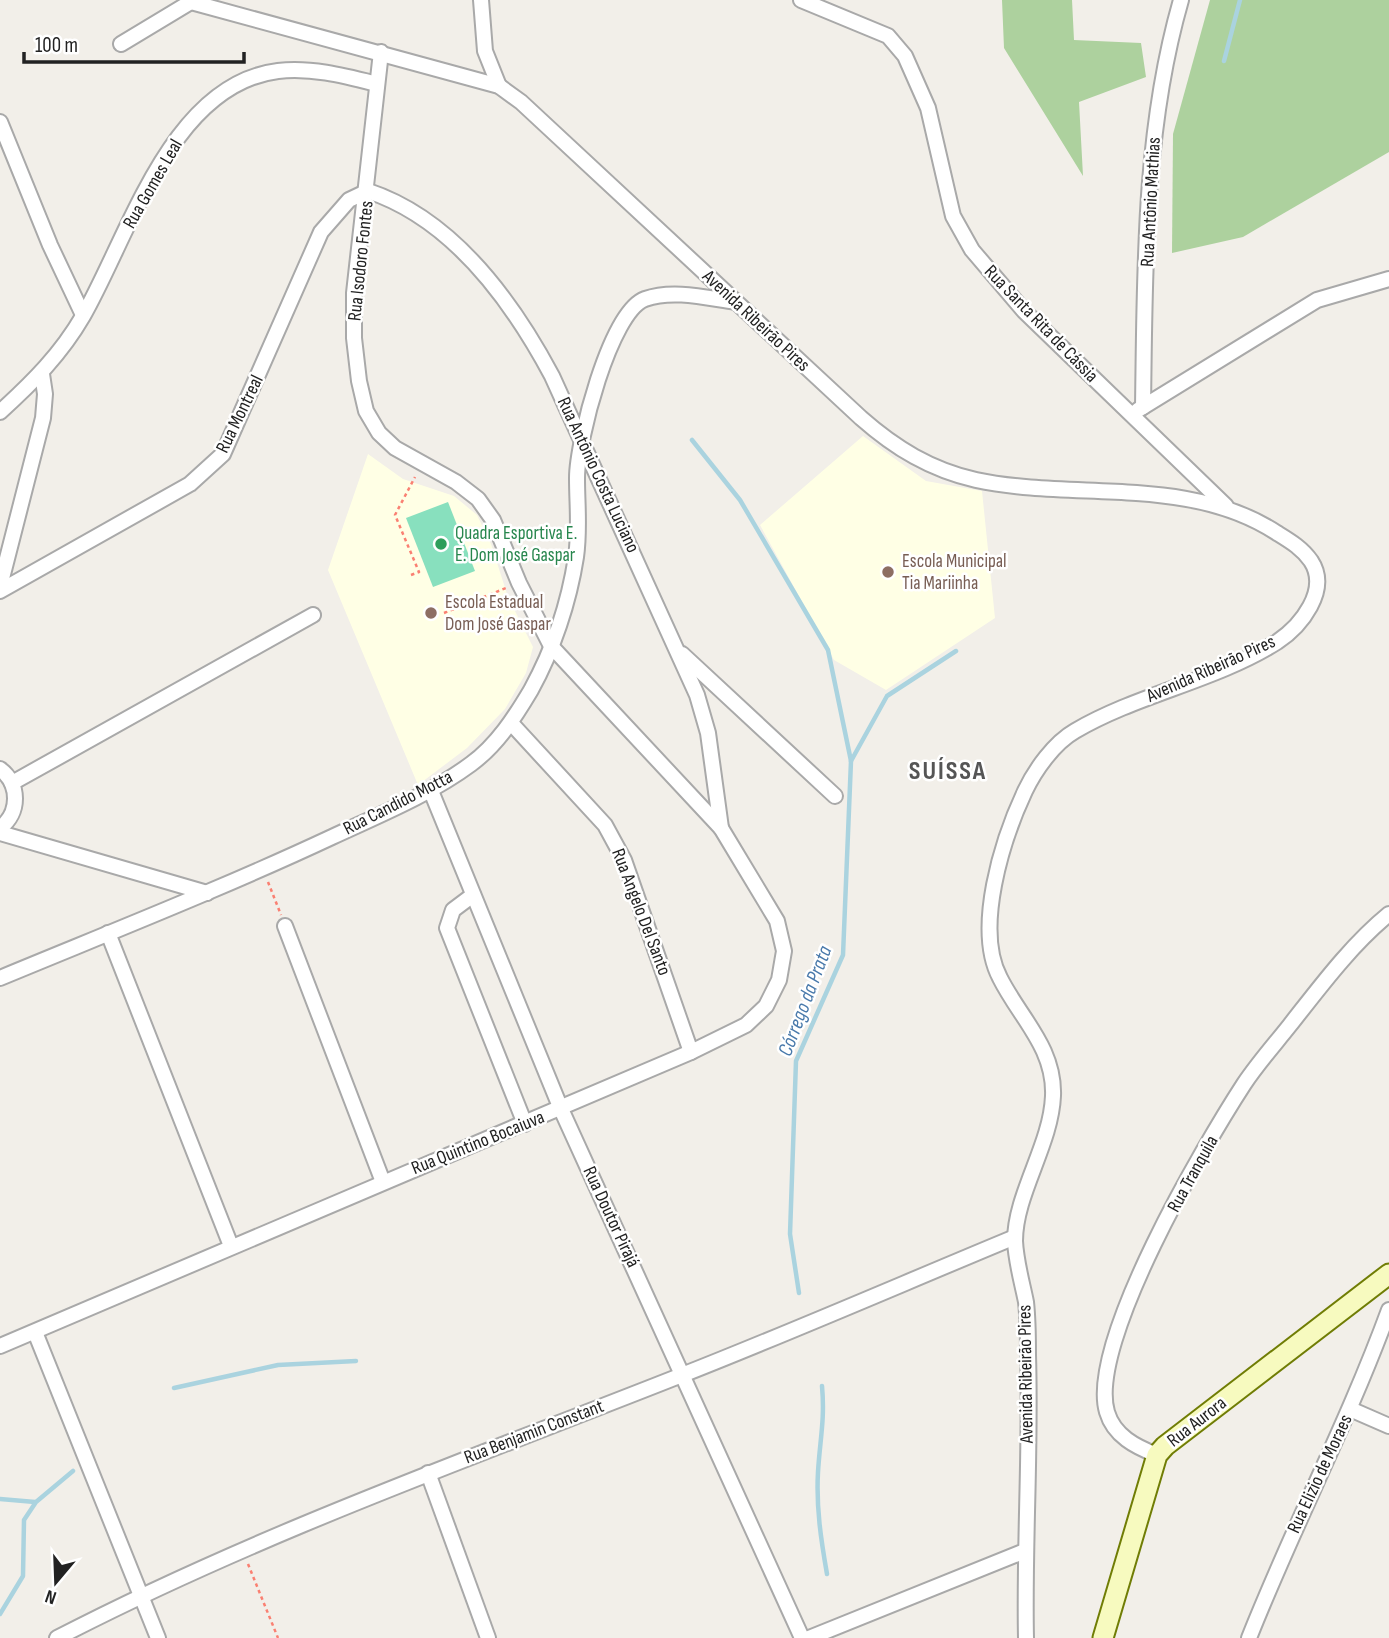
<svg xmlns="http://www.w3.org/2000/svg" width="1389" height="1638" viewBox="0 0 1389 1638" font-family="'Sofia Sans Condensed',sans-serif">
  <rect width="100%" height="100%" fill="#f2efe9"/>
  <g fill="#ffffe5">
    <path d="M863,436L926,481L982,491L995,618L886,690L834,660L760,525Z"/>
    <path d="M368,454L403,479L454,496L477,515L491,544L508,597L533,647L526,673L505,709L467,748L418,785L328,570Z"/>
  </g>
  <g fill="#add19e">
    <path d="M1002,0H1072L1074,40L1141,43L1146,77L1079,102L1083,176L1004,48Z"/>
    <path d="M1210,0H1389V152L1243,237L1172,253L1173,134Z"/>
  </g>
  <path fill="#88e0be" d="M448,502L475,571L433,587L406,518Z"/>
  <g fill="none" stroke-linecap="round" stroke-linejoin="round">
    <g stroke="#aad3df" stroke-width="4.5">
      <path d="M1224,61L1240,0"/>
      <path d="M692,440L740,500L828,650L851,761L843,955L796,1061L790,1234L799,1293"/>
      <path d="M851,761L887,696L956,651"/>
      <path d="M822,1386C825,1420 820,1439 818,1472C816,1507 821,1540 827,1574"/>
      <path d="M174,1388L278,1365L356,1361"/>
      <path d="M0,1499L35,1502"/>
      <path d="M0,1614L23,1576L24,1520L36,1502L73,1471"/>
    </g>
    <g stroke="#a9a9a9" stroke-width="18">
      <g id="street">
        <path d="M481,0L485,51L499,86"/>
        <path d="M801,0L888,36L905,56L928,108L953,216L972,250L1024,311L1226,506"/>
        <path d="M191,2L499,86L521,102L861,418C895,448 931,470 976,480C1075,501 1189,475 1277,533C1290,541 1302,548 1311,561C1330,590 1301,626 1277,642C1215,681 1138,694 1075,731C1054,743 1035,770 1025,791C1002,840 974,929 1000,978C1020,1018 1055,1048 1053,1096C1051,1145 1015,1194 1015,1241C1016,1262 1022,1282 1026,1302C1028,1320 1028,1338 1028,1355C1031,1449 1024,1544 1026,1638"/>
        <path d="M121,44L194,0"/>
        <path d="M0,122L50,245L83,315"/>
        <path d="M1143,407C1145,271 1143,132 1181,0"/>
        <path d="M1138,410L1317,300L1389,279"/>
        <path d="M0,412C33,382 61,354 83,316C129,236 171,84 278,71C311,67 345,76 377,84"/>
        <path d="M0,586L43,418L45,394L42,374"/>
        <path d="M0,591L190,484L223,454L321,232L349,200L368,191C453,219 512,301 552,376L697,695L708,733L721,828"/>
        <path d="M682,654L835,796"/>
        <path d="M511,723L605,825L624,860L691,1052"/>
        <path d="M0,769C20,784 20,813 0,828"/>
        <path d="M12,783L313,615"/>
        <path d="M431,791L561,1109L802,1638"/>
        <path d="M0,833L207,893"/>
        <path d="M473,895L453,910L447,928L525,1124"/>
        <path d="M285,926L383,1182"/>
        <path d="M108,933L231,1246"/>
        <path d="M0,978C111,932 223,888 332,837C379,815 429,795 471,764C497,745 515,717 531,690C553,650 569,602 576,557C580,530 577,505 577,478C577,442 610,312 645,299C673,289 707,298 735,302"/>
        <path d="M35,1332L158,1638"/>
        <path d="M0,1346L691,1052L746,1025L766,1006L779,980L784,951L777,921L721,828L551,646L519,583L493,520L478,499L456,482L395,448L379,433L366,411L359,381L354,338V293L381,52"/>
        <path d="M1350,1409L1389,1426"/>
        <path d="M1157,1455C1136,1447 1114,1436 1107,1412C1087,1344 1205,1144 1244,1084C1258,1063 1275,1044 1290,1025C1320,987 1351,945 1389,914"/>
        <path d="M428,1473L488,1638"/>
        <path d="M57,1638C258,1534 472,1458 682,1375C794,1331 904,1283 1015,1237"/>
        <path d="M809,1638L1025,1551"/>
        <path d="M1249,1638C1293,1527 1348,1422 1389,1310"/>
      </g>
    </g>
    <g stroke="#707d05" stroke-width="23">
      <path id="secondary" d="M1103,1638L1157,1455L1165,1446L1389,1274"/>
    </g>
    <g stroke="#fa8072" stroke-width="2.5" stroke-dasharray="3.5 3.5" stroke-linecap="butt">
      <path d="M411,575L419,572L395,515L415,477"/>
      <path d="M444,613L506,588"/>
      <path d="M268,882L281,915"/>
      <path d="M248,1564L278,1638"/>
    </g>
    <use href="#street" stroke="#fff" stroke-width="14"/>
    <use href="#secondary" stroke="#f7fabf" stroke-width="19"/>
  </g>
  <circle fill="#2e9e5b" stroke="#fff" stroke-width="2.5" cx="441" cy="544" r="7"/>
  <g fill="#8d6e63" stroke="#fff" stroke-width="2.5">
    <circle cx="888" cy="572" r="7"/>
    <circle cx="431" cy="613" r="7"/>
  </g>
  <g text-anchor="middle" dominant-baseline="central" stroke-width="5" stroke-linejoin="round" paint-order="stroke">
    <g font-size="19" fill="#222" stroke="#fff">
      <text transform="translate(153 184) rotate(-60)">Rua Gomes Leal</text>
      <text transform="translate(1151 202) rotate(-87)">Rua Antônio Mathias</text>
      <text transform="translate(361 261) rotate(-84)">Rua Isodoro Fontes</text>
      <text transform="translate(756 321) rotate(43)">Avenida Ribeirão Pires</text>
      <text transform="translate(1041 324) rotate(46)">Rua Santa Rita de Cássia</text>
      <text transform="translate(240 414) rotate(-64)">Rua Montreal</text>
      <text transform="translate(598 475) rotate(65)">Rua Antônio Costa Luciano</text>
      <text transform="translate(1211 669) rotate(-24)">Avenida Ribeirão Pires</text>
      <text transform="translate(398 803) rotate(-27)">Rua Candido Motta</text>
      <text transform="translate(641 912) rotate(69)">Rua Angelo Del Santo</text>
      <text transform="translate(478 1143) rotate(-22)">Rua Quintino Bocaiuva</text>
      <text transform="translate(1193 1174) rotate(-61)">Rua Tranquila</text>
      <text transform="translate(611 1217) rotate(65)">Rua Doutor Pirajá</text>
      <text transform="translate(1026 1374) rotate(-91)">Avenida Ribeirão Pires</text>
      <text transform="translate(1197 1422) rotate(-38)">Rua Aurora</text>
      <text transform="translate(534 1432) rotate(-21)">Rua Benjamin Constant</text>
      <text transform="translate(1320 1474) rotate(-65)">Rua Elizio de Moraes</text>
    </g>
    <g font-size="19" fill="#27864d" stroke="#fff" text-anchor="start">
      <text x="455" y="533">Quadra Esportiva E.<tspan x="455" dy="22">E. Dom José Gaspar</tspan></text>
    </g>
    <g font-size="19" fill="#785e54" stroke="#fff" text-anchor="start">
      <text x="902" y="561">Escola Municipal<tspan x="902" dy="22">Tia Mariinha</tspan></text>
      <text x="445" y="602">Escola Estadual<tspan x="445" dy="22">Dom José Gaspar</tspan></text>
    </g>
    <g font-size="21" font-style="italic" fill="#4a7aab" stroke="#fff">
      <text transform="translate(805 1001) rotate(-69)">Córrego da Prata</text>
    </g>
    <g font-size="26" font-weight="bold" letter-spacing="2" fill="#555" stroke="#fff">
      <text x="948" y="771">SUÍSSA</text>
    </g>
  </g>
  <g transform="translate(56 1582) rotate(199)" stroke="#ffffff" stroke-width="5" paint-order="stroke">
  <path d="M0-5L12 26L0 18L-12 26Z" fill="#222222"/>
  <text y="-10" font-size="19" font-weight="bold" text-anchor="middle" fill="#222222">N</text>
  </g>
  <path d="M24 52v10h220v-10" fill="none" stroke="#222222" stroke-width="3.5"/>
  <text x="35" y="52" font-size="21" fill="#222222" stroke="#ffffff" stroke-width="5" paint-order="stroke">100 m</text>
</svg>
